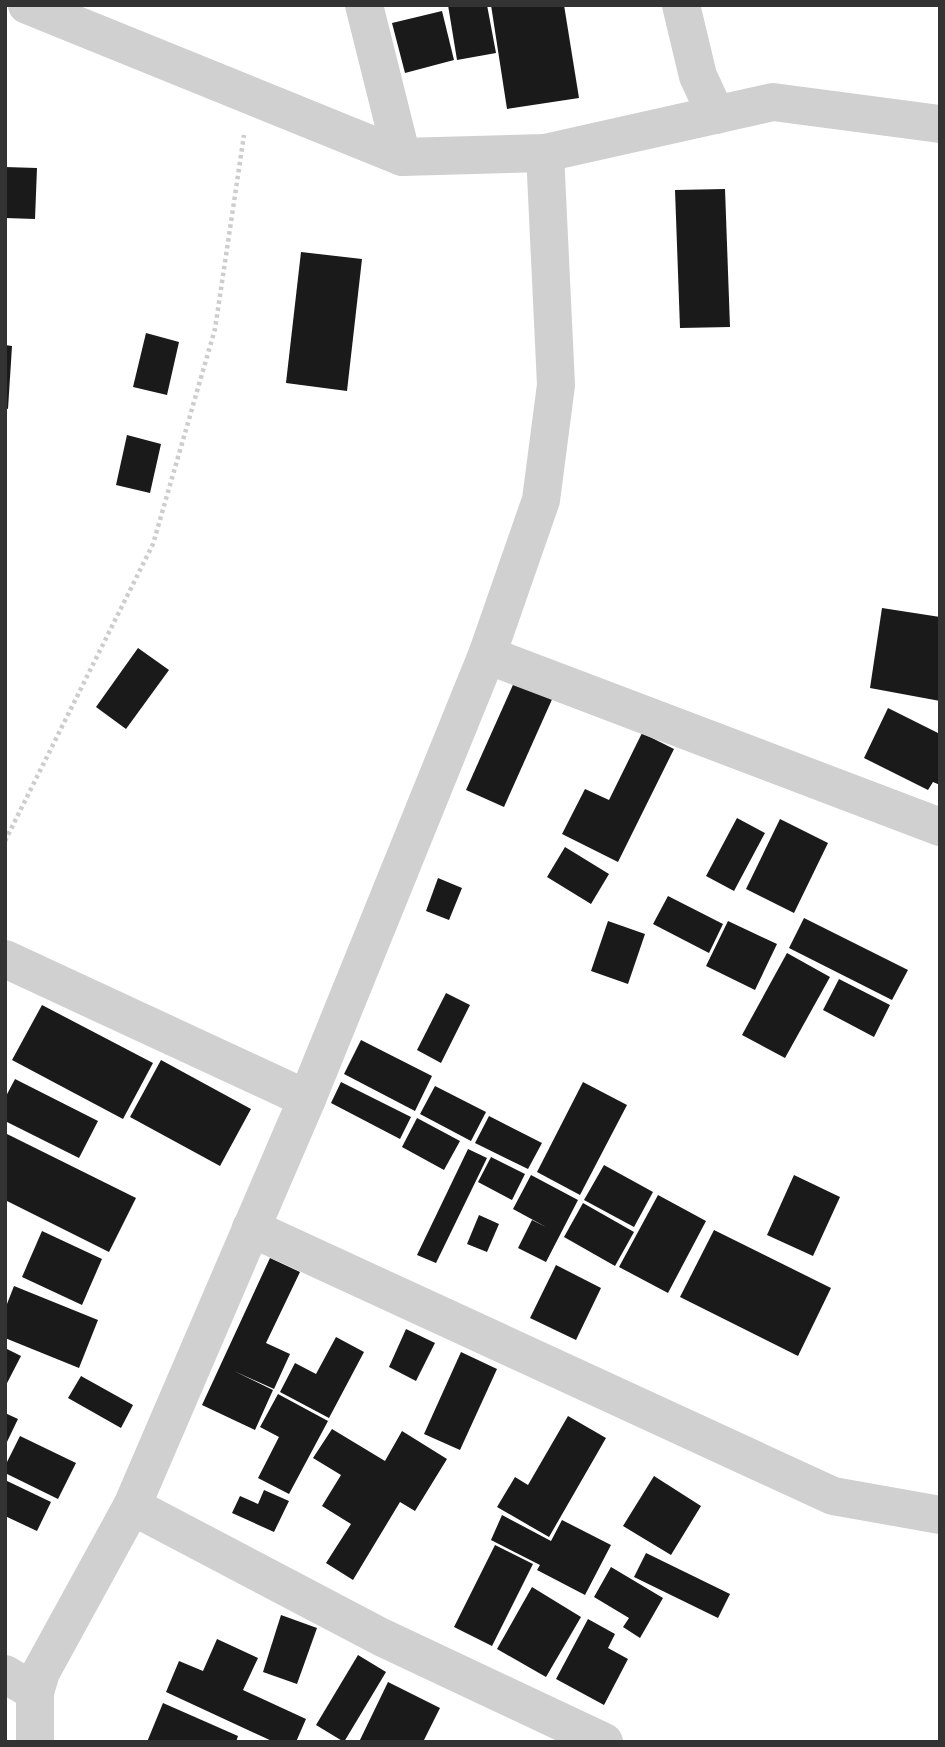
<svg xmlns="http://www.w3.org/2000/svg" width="945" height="1747" viewBox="0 0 945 1747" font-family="Lato,sans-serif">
  <rect width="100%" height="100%" fill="#fff"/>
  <g fill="#1a1a1a">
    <path d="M448,5H487L496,53L457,60Z"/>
    <path d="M491,5H564L579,98L507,109Z"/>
    <path d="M442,11L454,60L405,73L392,23Z"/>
    <path d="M5,167L37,168L35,219L5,218Z"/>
    <path d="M725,189L730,327L680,328L675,190Z"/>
    <path d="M301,252L362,259L347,391L286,383Z"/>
    <path d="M146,333L179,342L167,395L133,387Z"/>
    <path d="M5,345L12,346L8,409L5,408Z"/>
    <path d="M127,435L161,444L150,493L116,485Z"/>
    <path d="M882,608L940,617V701L870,688Z"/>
    <path d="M138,648L169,670L126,729L96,707Z"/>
    <path d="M516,678L554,695L504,807L466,790Z"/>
    <path d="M888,708L940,734V785L933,782L928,790L864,758Z"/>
    <path d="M642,733L674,749L618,862L562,834L585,789L609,800Z"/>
    <path d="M737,818L765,833L734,891L706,876Z"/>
    <path d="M780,819L828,843L794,913L746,889Z"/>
    <path d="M565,847L609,874L591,904L547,877Z"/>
    <path d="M438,878L462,888L449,920L426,911Z"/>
    <path d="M668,896L723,924L709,953L653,924Z"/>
    <path d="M804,918L908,970L892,1000L789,948Z"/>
    <path d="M608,921L645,934L628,984L591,971Z"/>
    <path d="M728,921L777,944L755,990L706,966Z"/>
    <path d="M787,953L830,977L785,1058L742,1035Z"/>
    <path d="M839,979L890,1005L874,1037L823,1010Z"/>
    <path d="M446,993L470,1005L441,1063L417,1050Z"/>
    <path d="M42,1005L153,1063L123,1119L12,1060Z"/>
    <path d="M361,1040L432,1076L415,1111L344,1074Z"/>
    <path d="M161,1060L251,1109L220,1166L130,1117Z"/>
    <path d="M15,1079L98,1121L79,1158L5,1121V1098Z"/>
    <path d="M341,1082L411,1117L400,1139L331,1103Z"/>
    <path d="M583,1082L627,1105L580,1195L537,1172Z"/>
    <path d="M435,1086L486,1112L471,1141L420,1114Z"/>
    <path d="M489,1116L542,1143L528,1169L475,1143Z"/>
    <path d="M417,1118L460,1141L444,1170L402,1147Z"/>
    <path d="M5,1133L136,1198L109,1252L5,1200Z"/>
    <path d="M468,1149L487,1158L436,1263L417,1255Z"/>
    <path d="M491,1157L525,1174L512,1200L478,1182Z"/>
    <path d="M604,1165L653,1192L634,1227L584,1200Z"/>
    <path d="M531,1175L578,1200L546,1262L518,1248L532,1220L546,1227L513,1209Z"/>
    <path d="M794,1175L840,1197L813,1256L767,1235Z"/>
    <path d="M658,1195L706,1221L668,1293L619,1267Z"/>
    <path d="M583,1203L634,1232L615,1266L564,1237Z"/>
    <path d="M479,1215L499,1224L487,1252L467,1244Z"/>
    <path d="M714,1230L831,1288L798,1356L680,1297Z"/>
    <path d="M42,1231L102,1259L82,1305L22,1277Z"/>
    <path d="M270,1258L300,1272L266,1343L290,1354L274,1389L234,1371L273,1390L255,1430L202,1405Z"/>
    <path d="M556,1265L601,1288L576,1340L530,1318Z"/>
    <path d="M14,1286L98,1320L79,1368L5,1338V1309Z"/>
    <path d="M406,1329L435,1343L416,1381L389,1367Z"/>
    <path d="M336,1337L364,1352L329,1418L280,1392L295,1363L316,1374Z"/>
    <path d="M5,1348L21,1356L5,1387Z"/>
    <path d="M461,1352L497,1369L460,1450L424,1434Z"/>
    <path d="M81,1376L133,1405L121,1428L68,1398Z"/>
    <path d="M278,1394L328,1421L289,1494L258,1478L279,1437L260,1427Z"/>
    <path d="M5,1413L18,1419L5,1446Z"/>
    <path d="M568,1416L606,1438L549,1537L497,1507L515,1477L528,1485Z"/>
    <path d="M332,1429L385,1461L402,1431L447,1459L415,1511L400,1502L353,1580L326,1563L351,1524L322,1506L341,1475L313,1458Z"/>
    <path d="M20,1436L76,1463L58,1499L5,1473V1466Z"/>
    <path d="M654,1476L701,1506L671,1555L623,1526Z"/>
    <path d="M5,1480L51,1502L37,1531L5,1516Z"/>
    <path d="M264,1490L289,1501L274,1532L232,1513L240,1496L258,1504Z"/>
    <path d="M502,1515L551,1541L562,1520L611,1545L585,1595L537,1570L540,1565L491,1540Z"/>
    <path d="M495,1545L533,1564L492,1646L454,1627Z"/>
    <path d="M646,1553L730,1594L718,1618L634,1577Z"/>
    <path d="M611,1567L663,1598L640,1638L623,1627L629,1618L594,1597Z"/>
    <path d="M532,1587L581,1617L546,1677L497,1649Z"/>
    <path d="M281,1615L317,1628L297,1684L263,1672Z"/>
    <path d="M588,1619L615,1634L608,1648L628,1659L604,1705L556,1679Z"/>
    <path d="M217,1639L258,1658L243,1690L306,1719L296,1742H274L166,1692L179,1661L203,1671Z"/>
    <path d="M358,1655L386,1672L344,1742L316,1725Z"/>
    <path d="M388,1682L440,1708L423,1742H359Z"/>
    <path d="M163,1703L238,1736L236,1742H147Z"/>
  </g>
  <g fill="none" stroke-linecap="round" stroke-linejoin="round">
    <path stroke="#cdcdcd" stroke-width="4.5" stroke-dasharray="3.5 3.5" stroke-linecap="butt" d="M5,841L153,544L215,329L244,135"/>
    <g stroke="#d0d0d0" stroke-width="38">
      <path d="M27,5L402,157L545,153L773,102L940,124"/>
      <path d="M364,5L402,157"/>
      <path d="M681,5L698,76L716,115"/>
      <path d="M487,655L940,827"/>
      <path d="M5,959L307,1099"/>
      <path d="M251,1228L833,1496L940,1515"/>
      <path d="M132,1506L381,1637L604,1742"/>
      <path d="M5,1674L35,1692V1742"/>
      <path d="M35,1692L41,1672L132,1506L307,1099L487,655L541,500L556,385L545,153"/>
    </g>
  </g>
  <rect width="945" height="1747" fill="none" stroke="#333333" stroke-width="14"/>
</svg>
